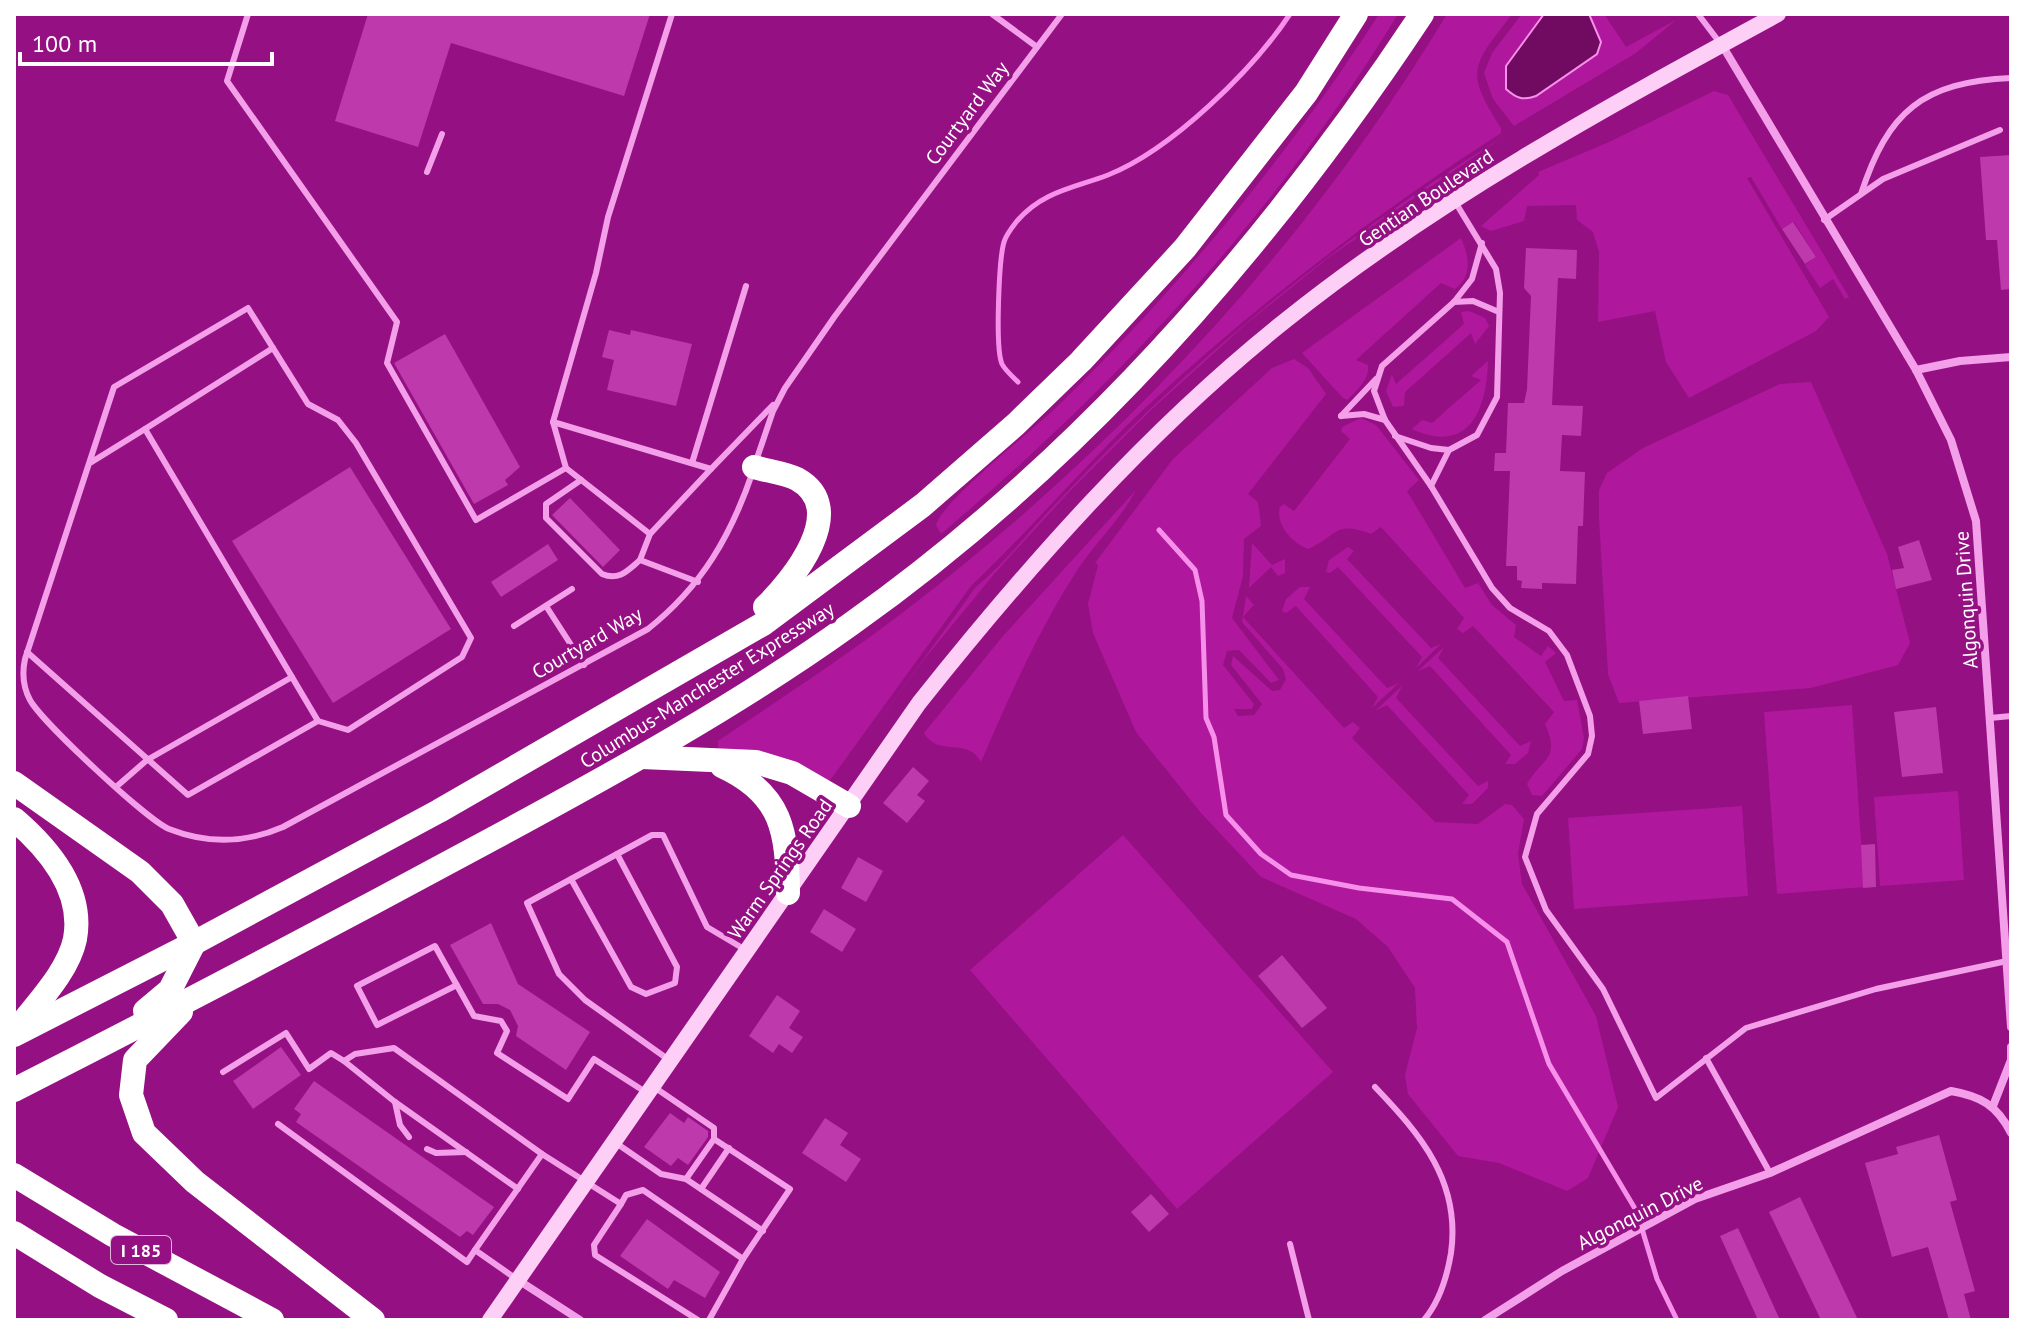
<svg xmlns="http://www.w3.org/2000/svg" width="2025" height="1334" viewBox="0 0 2025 1334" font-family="'PT Sans',sans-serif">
  <rect width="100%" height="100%" fill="#951082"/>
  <g fill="#af189c">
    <path d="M1379,14H1398C1278,212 1117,385 941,534L936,525C942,501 1037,427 1061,403C1181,285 1288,156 1379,14Z"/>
    <path d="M1447,14H1512C1472,67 1464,70 1501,128V133C1374,215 1256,305 1145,408C1085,465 1031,529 971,586L828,783L718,748V741C781,698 845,657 906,610C1119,447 1308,245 1447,14Z"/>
    <path d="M1522,14H1604L1626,47L1676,20L1636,53L1514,126L1493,99L1484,73L1492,53Z"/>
    <path d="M1714,91L1728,95L1849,297L1845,299L1833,279L1820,288L1805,265L1816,257L1794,222L1782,229L1751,177L1747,178L1829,317L1816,331L1689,398L1666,362L1655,311L1598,322L1599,252L1593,232L1577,220L1576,205L1527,206L1524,221L1491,231L1481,226L1539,175L1538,172L1609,142Z"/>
    <path d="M1503,137L1328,258L1246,324L1150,411L1070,491L995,573L922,662L836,780L975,588C1001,566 1023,539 1046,514C1079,479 1113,444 1148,411C1257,307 1375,216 1503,137Z"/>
    <path d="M1461,238C1469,256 1473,276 1455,289L1441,283L1356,360L1368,365C1370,378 1357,391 1347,400L1343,398L1302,353Z"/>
    <path d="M1469,311L1485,318L1489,326L1475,344L1471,333L1405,392L1404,406L1393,407L1386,391L1392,374L1396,384L1464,324L1461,312Z"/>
    <path d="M1294,359L1308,368L1326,394L1248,494L1258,502L1261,526L1244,539L1243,576L1232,618L1279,680L1271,683L1239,650L1227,651L1223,665L1254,704L1252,709H1234L1238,716L1254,715L1262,704L1231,665L1233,656L1272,691L1280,690L1286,679L1283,669L1242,622L1246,596L1254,605L1243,617L1344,728L1353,722L1360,728L1352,738L1435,822L1478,824L1505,804L1512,805L1524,819L1518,853L1522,884L1596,1016L1618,1107L1588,1178L1567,1191L1499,1163L1458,1156L1408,1094L1405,1075L1417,1028L1415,988L1388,947L1356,919L1261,877L1201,813L1136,732L1093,633L1088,604L1098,565L1095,563L1173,459L1272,368Z"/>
    <path d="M1488,361C1487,408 1470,456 1412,429L1422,420L1432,423L1481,380L1471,376Z"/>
    <path d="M1811,382L1887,554L1910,643L1898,665L1811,688L1619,703L1608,674L1599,518V490L1607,473L1643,448L1780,384Z"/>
    <path d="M1361,418L1376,425L1419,480L1407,491L1465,588L1478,583L1492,605L1516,625L1514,637L1541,656L1548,646L1556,653L1545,662L1564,701L1577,700L1584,738L1582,749L1542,796L1532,795L1527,784C1542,758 1561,759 1545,724L1554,712L1473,626L1463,633L1457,629L1464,618L1381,527L1371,534C1334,520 1338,536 1308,549C1292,543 1275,524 1280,507L1284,504L1294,511L1350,439L1341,431L1342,427Z"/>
    <path d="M1136,490C1121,519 1096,542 1078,569C1038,631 1010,695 981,762C967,736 938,758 924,733L1003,636Z"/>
    <path d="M1252,543L1272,565L1285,559V573L1278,576L1271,567L1249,588Z"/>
    <path d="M1348,547L1354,551L1347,559L1431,648L1441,644L1416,668L1422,657L1338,567L1330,573L1326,572L1329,560Z"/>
    <path d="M1300,587H1310L1304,599L1387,688L1399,683L1372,708L1378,697L1296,606L1286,613L1282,611L1286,599Z"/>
    <path d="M1444,647L1438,658L1520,746L1531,741L1528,753L1515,764H1505L1511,755L1430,666L1418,671Z"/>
    <path d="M1402,686L1396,698L1478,786L1488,781V788L1472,804H1462L1469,795L1387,705L1375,711Z"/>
    <path d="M1852,705L1864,887L1777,894L1764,712Z"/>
    <path d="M1958,791L1964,880L1880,886L1874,797Z"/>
    <path d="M1742,806L1748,896L1574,909L1568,818Z"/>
    <path d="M1123,835L1333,1072L1177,1209L970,970Z"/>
  </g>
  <path fill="#710a61" stroke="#f790eb" stroke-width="2" d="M1544,14H1589L1601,42L1597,54L1536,96C1523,101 1516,98 1506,89V66Z"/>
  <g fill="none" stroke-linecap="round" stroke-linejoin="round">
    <g stroke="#f790eb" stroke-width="5">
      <path d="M1018,382C1013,377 1005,370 1002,364C995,348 999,259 1004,242C1006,235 1013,226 1017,221C1043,191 1074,188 1108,175C1171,150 1253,70 1290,14"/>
      <path d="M1159,530L1195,570L1202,601L1206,718L1214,737L1226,815L1261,854L1291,875L1359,888L1452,899L1507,942L1549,1064L1637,1212L1657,1279L1677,1320"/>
    </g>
  </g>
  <g fill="#bd39ac">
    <path d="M368,14H650L624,96L451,43L418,147L335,121Z"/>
    <path d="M2011,155V289L2001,290L1997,240H1986L1980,157Z"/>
    <path d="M1793,222L1816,257L1805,264L1782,229Z"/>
    <path d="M1526,248L1577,250L1576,279L1558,278L1552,405L1583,406L1581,436L1562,435L1560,471L1585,472L1583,526H1578L1576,584L1542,583V589L1521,588L1522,581L1517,580V566H1506L1510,471H1494L1495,453H1506L1508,403H1524L1527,389L1531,296L1524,288Z"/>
    <path d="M609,330L630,335L631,330L692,344L676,406L607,390L614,360L602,357Z"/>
    <path d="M445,334L520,467L505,480L508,485L474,504L394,363Z"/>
    <path d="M350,467L451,629L333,703L232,541Z"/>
    <path d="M570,498L620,550L603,567L552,515Z"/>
    <path d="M1919,540L1932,580L1896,589L1892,570L1904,568L1898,547Z"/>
    <path d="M548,544L558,560L501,597L491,582Z"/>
    <path d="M1688,696L1692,729L1643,734L1639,701Z"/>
    <path d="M1936,707L1943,773L1902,777L1894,712Z"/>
    <path d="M913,767L929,781L917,795L925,801L907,823L883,803Z"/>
    <path d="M1875,844L1876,887L1863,888L1861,845Z"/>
    <path d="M858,857L883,871L866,902L841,888Z"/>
    <path d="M824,909L856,929L842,952L810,932Z"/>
    <path d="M491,923L518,984L590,1032L566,1070L516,1036L518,1026L510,1010L498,1004H483L450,945Z"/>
    <path d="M1282,955L1327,1008L1302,1028L1258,976Z"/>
    <path d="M777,995L800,1011L789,1028L803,1037L792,1053L779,1044L773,1053L749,1036Z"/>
    <path d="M281,1047L301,1075L253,1109L233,1081Z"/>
    <path d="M314,1081L494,1207L473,1235L467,1231L460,1237L296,1122L301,1114L294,1109Z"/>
    <path d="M670,1113L684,1123L688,1117L708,1131V1137L688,1165L678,1158L671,1166L644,1147Z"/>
    <path d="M825,1118L848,1133L840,1145L861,1159L846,1182L802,1153Z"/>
    <path d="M1939,1135L1957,1200L1950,1202L1975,1291L1964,1294L1971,1320H1949L1928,1247L1892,1257L1865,1163L1898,1154L1896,1147Z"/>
    <path d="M1151,1194L1169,1214L1149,1232L1131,1212Z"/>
    <path d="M1800,1197L1858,1320H1821L1769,1212Z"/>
    <path d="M647,1219L720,1272L705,1298L674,1280L668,1289L620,1256Z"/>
    <path d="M1738,1228L1780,1320H1758L1720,1236Z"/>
  </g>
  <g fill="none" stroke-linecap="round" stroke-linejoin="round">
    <g stroke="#f49fe9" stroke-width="6">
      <path d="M248,14L227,81L397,322L387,363L476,520L566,468L553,422L596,273L608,217L672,14"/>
      <path d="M992,14L1037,47"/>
      <path d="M1698,14L1720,43"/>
      <path d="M427,172L442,134"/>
      <path d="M1861,194C1888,111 1923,82 2011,78"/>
      <path d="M1824,220L1883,179L2000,130"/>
      <path d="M1482,243L1472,279L1454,302L1382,366L1374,391L1385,420L1431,486L1492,588L1510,608L1549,631L1567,655L1590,716L1592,736L1588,754L1537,814L1525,857L1546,910L1603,989L1656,1098L1746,1028L1876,989L2007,961"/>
      <path d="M1454,302L1473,301L1499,312"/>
      <path d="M1341,416L1376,379"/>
      <path d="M1341,416L1364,414L1385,420"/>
      <path d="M553,422L711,469L773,405"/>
      <path d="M145,429L273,348"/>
      <path d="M1395,436L1431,448L1449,450"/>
      <path d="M756,461L773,411L785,388L835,316L1062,14"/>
      <path d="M90,463L145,429L318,721L348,730L462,657L471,638L356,443L338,420L308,404L248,308L114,387L25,659C22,673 23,687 30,700C42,722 147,820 169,829C207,844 246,843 283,827L648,629C702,586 731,536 753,471"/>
      <path d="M692,463L746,286"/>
      <path d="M566,468L650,534L711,469"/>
      <path d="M581,480L546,504V518L602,574C619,581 627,571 640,560"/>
      <path d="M1431,486L1449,450L1477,435L1497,397L1500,293L1496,269L1454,200"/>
      <path d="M650,534L640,560L698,582"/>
      <path d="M546,606L584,665"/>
      <path d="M514,626L572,589"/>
      <path d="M27,652L188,795L318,721"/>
      <path d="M1990,718L2011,716"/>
      <path d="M116,787L147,760L292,677"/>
      <path d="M571,879L631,987L646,994L675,983L677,967L617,854"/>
      <path d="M457,985L377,1025L357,986L435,946L474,1016L501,1021L507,1031L497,1053L568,1099L594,1059L647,1093"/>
      <path d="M1706,1058L1770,1173"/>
      <path d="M669,1060L585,1000L559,974L527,903L652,835H663L707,927L744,949"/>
      <path d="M223,1072L286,1033L309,1069L331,1053L344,1061"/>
      <path d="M654,1087L714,1128V1139L686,1179"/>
      <path d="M1375,1087C1421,1135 1461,1182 1451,1253C1447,1277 1440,1301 1424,1320"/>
      <path d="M395,1102L400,1125L409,1137"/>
      <path d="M278,1124L467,1262L475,1250L515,1278"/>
      <path d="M616,1143L661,1174L686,1179L763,1231"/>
      <path d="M427,1149L436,1153L466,1152"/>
      <path d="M518,1189L395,1102L344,1061L355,1054L394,1048L542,1154"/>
      <path d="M701,1189L729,1148"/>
      <path d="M621,1204L594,1245L595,1255L698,1320"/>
      <path d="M1290,1244L1309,1320"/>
      <path d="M475,1250L542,1154L621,1204L626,1195L643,1190L743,1259"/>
      <path d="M709,1320L743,1259L790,1189L714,1139"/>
    </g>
    <g stroke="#f49fe9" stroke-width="8">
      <path d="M1722,45L1916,370L1951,440L1976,521L2011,1027"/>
      <path d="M1916,370L1960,361L2011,357"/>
      <path d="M1993,1106L2011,1060V1047"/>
      <path d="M518,1280L580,1320"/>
      <path d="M1485,1320L1562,1271L1695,1199L1770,1173L1951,1091C1980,1096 1997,1105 2011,1133"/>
    </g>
    <path stroke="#fdcef6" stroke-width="16" d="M490,1320L919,703C1028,566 1149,429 1286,320C1437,199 1609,106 1778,14"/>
    <g stroke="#fff" stroke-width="24">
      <path d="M754,467C767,471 785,473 797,479C851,509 792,581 765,607"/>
      <path d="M642,757L756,762L792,773L849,806"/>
      <path d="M722,766C783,794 787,832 788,893"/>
      <path d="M14,783L140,872L172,904L194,943L170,990L145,1011"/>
      <path d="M14,819C48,848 84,890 75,939C68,973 34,1006 15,1032"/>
      <path d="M181,1012L135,1060L131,1095L144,1133L195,1182L373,1320"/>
      <path d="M14,1035L194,943L439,811L763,624L923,505L1016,424L1081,361L1185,248L1306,93L1356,14"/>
      <path d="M14,1090C175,1008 335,924 494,838C616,772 738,705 851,624C1081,461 1267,248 1422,14"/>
      <path d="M14,1175L113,1235L272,1320"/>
      <path d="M14,1233L100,1286L166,1320"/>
    </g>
  </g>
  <g text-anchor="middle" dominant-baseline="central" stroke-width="7" stroke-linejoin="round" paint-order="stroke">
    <rect fill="#951082" stroke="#dfb7da" stroke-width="2" x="111" y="1236" width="60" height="28" rx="6"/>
    <g font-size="18" font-weight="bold" fill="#fff">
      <text x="141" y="1250">I 185</text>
    </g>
    <g font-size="20" fill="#fff" stroke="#951082">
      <text transform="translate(967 113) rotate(-53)">Courtyard Way</text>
      <text transform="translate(1426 198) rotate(-34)">Gentian Boulevard</text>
      <text transform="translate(1966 600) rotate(-94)">Algonquin Drive</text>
      <text transform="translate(587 643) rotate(-30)">Courtyard Way</text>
      <text transform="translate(707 685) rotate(-32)">Columbus-Manchester Expressway</text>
      <text transform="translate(780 869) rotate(-55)">Warm Springs Road</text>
      <text transform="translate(1640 1213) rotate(-27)">Algonquin Drive</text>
    </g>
  </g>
  <rect width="2025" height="1334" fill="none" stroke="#ffffff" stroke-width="32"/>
  <path d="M20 52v12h252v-12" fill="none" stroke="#ffffff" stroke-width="4"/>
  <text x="32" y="52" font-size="24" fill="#ffffff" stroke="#951082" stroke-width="6" paint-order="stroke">100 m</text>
</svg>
